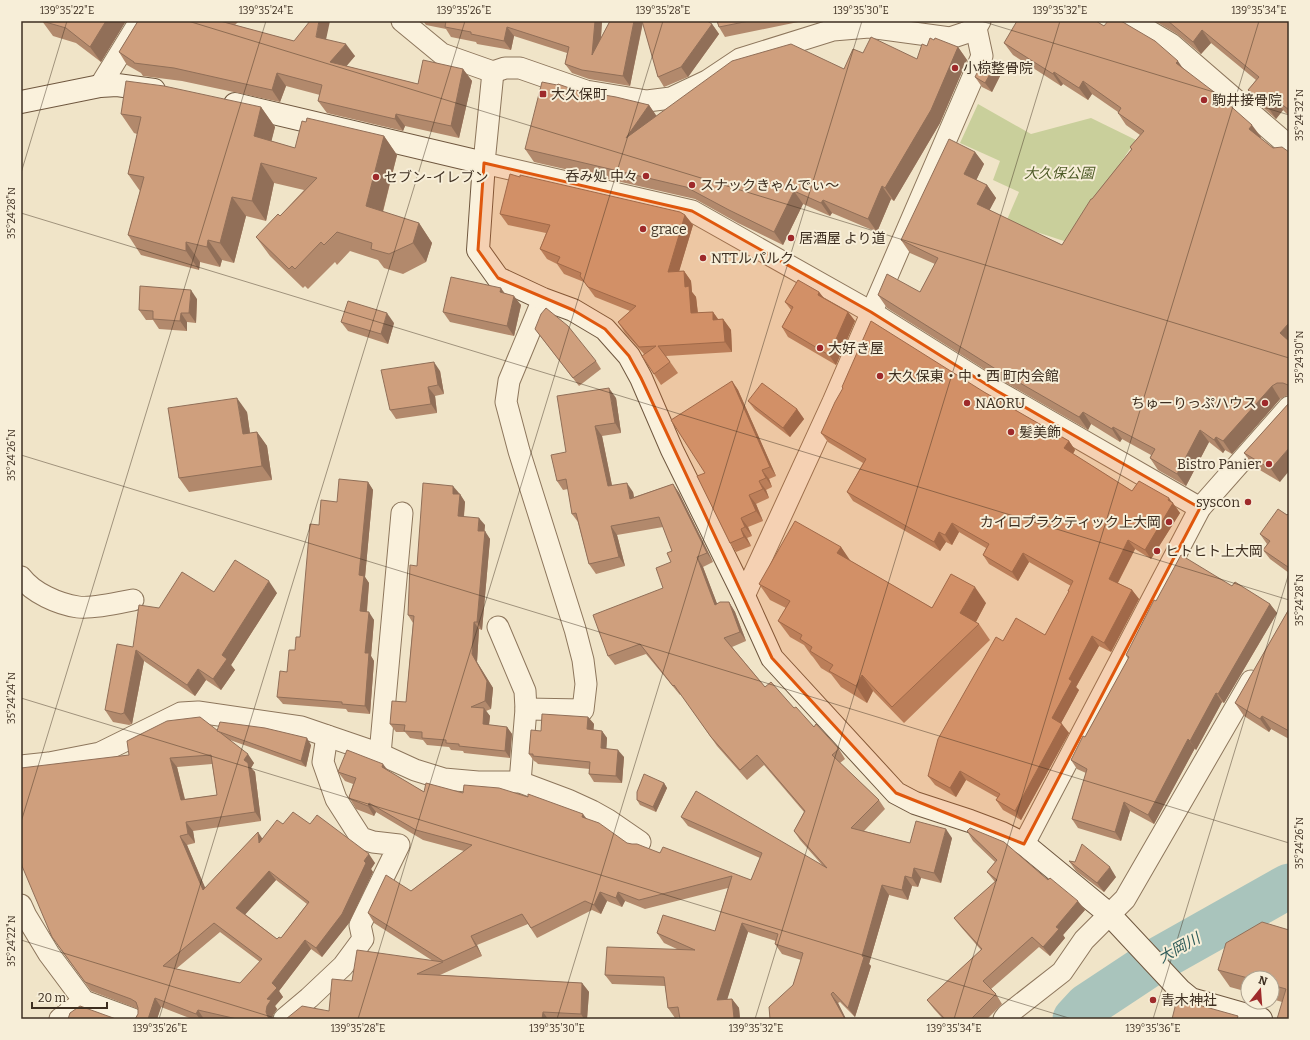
<svg xmlns="http://www.w3.org/2000/svg" width="1310" height="1040" viewBox="0 0 1310 1040" font-family="Bitter,'Noto Sans JP',serif">
  <rect width="100%" height="100%" fill="#f0e4c8"/>
  <path fill="#c9cf9b" d="M978,104L1031,134L1091,118L1136,140L1067,242L1006,222L1019,192L993,180L1000,161L960,143Z"/>
  <g fill="none" stroke-linecap="round" stroke-linejoin="round">
    <path stroke="#a9c4bc" stroke-width="45" d="M1075,1019L1087,1006L1152,963L1289,886"/>
    <g stroke="#8d765c" stroke-width="23">
      <g id="street">
        <path d="M402,21L442,54L493,72L505,68H520L586,91L647,101L671,98L707,81L740,59L833,30L869,27L950,38L965,33L976,28L980,21"/>
        <path d="M1132,21L1171,44L1289,146"/>
        <path d="M493,72L484,163L692,211L871,312L997,391L1200,508"/>
        <path d="M100,86L140,21"/>
        <path d="M21,577C33,593 58,604 78,607C93,609 118,603 133,600"/>
        <path d="M744,596L833,402L982,56L976,28"/>
        <path d="M498,627L525,691L526,709L520,782"/>
        <path d="M526,709L583,710L586,684L583,660L575,629L519,451L506,402L509,381L543,299"/>
        <path d="M380,754L402,513"/>
        <path d="M21,766L49,763L100,753L181,713L198,712L301,727L380,754L415,770L444,779L478,782H520L568,800L592,811L608,820L640,842"/>
        <path d="M1024,844L1200,508L1289,407"/>
        <path d="M21,905L26,916L49,954L84,1001L133,1019"/>
        <path d="M60,1019L84,1001"/>
        <path d="M284,1019L309,998L343,966L363,939L360,925L399,845L373,842L361,838L336,799L323,762L327,736"/>
        <path d="M1004,1019L1007,1015L1062,972L1084,940L1125,899L1251,681"/>
      </g>
    </g>
    <g stroke="#6f573f" stroke-width="24">
      <g id="secondary">
        <path d="M21,102L100,86L117,85L154,90"/>
        <path d="M235,104L484,163L478,250L498,278L543,299L573,310L605,329L629,356L641,378L672,450L744,596L772,658L896,793L915,803L970,821L1002,833L1024,844L1109,914L1180,990L1191,999L1261,1019"/>
      </g>
    </g>
    <use href="#street" stroke="#faf1dc" stroke-width="21"/>
    <use href="#secondary" stroke="#faf1dc" stroke-width="22"/>
  </g>
  <g fill="#b2896c" fill-rule="evenodd">
    <path d="M42,21H126L101,62L76,43L53,36Z"/>
    <path d="M138,21H239L235,25L294,41L326,39L355,56L346,66L418,84L463,69L472,81L459,138L405,126L403,131L327,113L318,101L320,95L286,86L280,102L182,81L143,76L141,73L127,65L119,52Z"/>
    <path d="M423,21H602L601,38L610,21L712,24L719,34L688,77L664,87L658,77L643,23L630,86L589,79L572,73L565,64L567,53L514,36L511,50L477,44L476,42L451,37L446,29L426,25Z"/>
    <path d="M717,21H803L725,37L719,27Z"/>
    <path d="M1155,21H1289V116L1283,110L1276,119L1257,102L1248,90L1256,80L1211,43L1201,54L1177,34Z"/>
    <path d="M1104,26L1183,68L1261,137L1260,138L1273,148L1289,152V395L1286,396L1280,399L1232,454L1225,450L1223,453L1209,442L1186,486L1158,470L1150,458L1151,455L1122,439L1120,442L1091,424L1088,430L1003,381L887,308L878,295L920,292L935,264L910,253L901,240L975,152L984,164L976,180L987,185L996,198L989,210L1062,245L1092,199L1131,150L1130,147L1140,135L1126,125L1118,113V112L1092,94L1088,100L1063,84L1061,86L1013,55L1004,43Z"/>
    <path d="M927,46L958,47L967,60L940,123L894,201L891,199L877,232L832,213L830,216L803,204L783,245L738,223L695,199L534,162L525,149L575,90L649,105L656,116L844,69L863,53L917,59Z"/>
    <path d="M995,65L1001,74L992,92L982,87L975,77Z"/>
    <path d="M261,107L275,127L271,141L295,148L384,136L397,155L383,212L419,223L432,243L426,262L403,274L384,268L378,260L350,251L337,265L335,262L308,289L305,286L303,288L270,256L256,237L280,216L304,190L274,183L266,221L246,216L234,263L222,260L220,267L200,262L199,270L141,255L128,235L140,191L128,174L137,134L134,133L121,114Z"/>
    <path d="M500,214L685,215L693,225L679,271H684L691,281L692,292L696,297L698,313L713,312L718,319H723L731,330L732,352L666,356L678,373L661,385L654,374L644,354L625,333L618,322L630,311L595,297L584,282L564,274L557,264L547,259L540,249L546,233L508,225Z"/>
    <path d="M819,292L824,298L848,312L855,321L836,365L788,337L782,327L791,310L785,302Z"/>
    <path d="M505,294L521,305L514,336L450,322L443,312Z"/>
    <path d="M197,299L196,323L187,322V331L159,329L153,320H146L139,310Z"/>
    <path d="M341,322L394,323L388,344L348,331Z"/>
    <path d="M535,329L596,361L601,369L579,386Z"/>
    <path d="M440,371L444,394L435,396L437,413L396,419L390,410Z"/>
    <path d="M732,381L738,390L776,476L769,479L772,487L766,490L769,498L756,504L763,521L748,527L752,536L747,538L751,546L736,552L730,543L705,473Z"/>
    <path d="M842,387L984,392L1069,441L1075,450L1073,454L1132,491L1171,502L1173,503L1180,513L1151,559L1135,549L1118,583L1132,590L1139,599L1111,652L1099,646L1076,687L1079,690L1061,723L1069,733L1021,820L1003,810L996,800L998,798L966,780L956,797L935,785L928,776L1003,641L1045,635L1069,592L1068,591L1071,586L1029,562L1018,581L989,564L983,555L986,548L959,532L952,545L946,542L940,551L853,501L847,492L863,463L828,442L821,433L843,389Z"/>
    <path d="M616,398L621,433L602,436L612,485L633,492L634,497L673,484L679,493L713,562L703,567L717,604L729,602L735,612L746,641L732,647L765,687L794,708L814,727L839,749L845,759L840,763L879,800L885,809L864,831L910,843L952,838L941,883L921,878L918,887L912,886L908,900L889,895L869,964L871,966L855,1017L840,1002L838,1003L846,1019H770L793,985L801,960L782,954L775,944L776,941L748,932L727,999H732L739,1008L740,1019H680V1017L675,1018L668,1008L665,986L612,984L605,975L679,950L664,943L657,933L715,931L728,888L645,909L625,901L622,907L607,901L601,914L592,910L537,938L528,924L477,945L482,956L440,975L582,983L589,992L587,1019H286L329,1011L352,981L433,961L374,923L368,913L411,891L464,851L423,840L376,812L374,816L356,809L349,797L353,784L345,781L338,772L388,771L424,792L463,793L586,819L627,843L751,880L760,858L688,826L681,817L823,866L800,840L794,831L804,812L764,765L747,780L717,746L681,694L680,695L646,654L615,665L608,656L663,588L671,562L672,551L663,527L617,535L625,566L596,574L589,564L578,522L572,514L568,489L563,490L557,481L566,452Z"/>
    <path d="M748,401L797,409L804,419L790,437L755,410Z"/>
    <path d="M1289,403L1280,482L1253,466L1244,453Z"/>
    <path d="M247,412L250,433L257,432L267,446L272,480L189,492L179,478Z"/>
    <path d="M368,482L373,490L365,577L369,583L367,612L374,620L371,656L374,661L370,714L348,712L346,709L283,704L277,697L300,637L319,525L337,502Z"/>
    <path d="M459,493L465,502L464,517L485,525L484,531L490,539L482,630L479,629L477,662L493,688L491,709L486,711L490,716L489,725L507,727L512,734L510,758L464,753L463,751L451,750L449,747L427,745L423,740L410,738L405,732H396L390,724L406,702L413,623L408,615L417,566Z"/>
    <path d="M1289,513V573L1270,559L1263,550L1267,544L1260,534L1287,515Z"/>
    <path d="M841,547L849,560L932,608L986,603L976,622L979,624L990,640L904,723L873,691L867,703L841,687L831,674L821,668L813,657L811,655L804,645L790,637L778,621L786,608L770,600L759,584Z"/>
    <path d="M1232,586L1270,604L1277,613L1224,703L1222,702L1196,750L1195,748L1154,824L1130,811L1121,841L1078,828L1072,819L1086,773L1077,769L1071,760L1085,737L1128,659L1126,655Z"/>
    <path d="M214,592L277,593L231,665L235,670L221,690L206,680L195,696L144,661L132,724L129,725L113,722L105,710L133,647L159,608Z"/>
    <path d="M1289,609V739L1271,729L1269,732L1244,716L1235,703Z"/>
    <path d="M588,717L594,724L593,730L602,731L607,738L606,749L624,757L622,783L594,782L589,774L590,769L538,764L536,762L534,761L529,754L541,731Z"/>
    <path d="M217,730L311,745L306,767L230,740L254,763L251,768L255,772L261,821L193,831L195,843L187,845L205,888L262,839L283,824H310L375,863L371,869L373,872L349,923L322,957L311,949L279,991L283,997L275,1006L277,1009L273,1015L272,1019H192L161,1007L157,1019H135L138,1014V1009L91,991L58,946L129,755ZM212,764L217,795L185,799L177,767ZM276,880L307,904L281,938L277,939L245,914ZM220,932L260,962L240,983L176,969Z"/>
    <path d="M664,783L667,788L656,812L640,805L637,800Z"/>
    <path d="M967,831L1048,880L1085,910L1063,935L1065,938L1050,956L1039,947L991,989L996,994L1002,1004L987,1019H943L934,1009L927,1000L981,950L961,927L954,918L995,882L987,872L995,862L973,841Z"/>
    <path d="M1069,861L1116,877L1104,892L1076,871Z"/>
    <path d="M1289,930V1019L1282,1002L1272,999V978H1248V992L1230,987L1218,970Z"/>
  </g>
  <g fill="#916f58">
    <path d="M106,21H126L101,62L90,47Z"/>
    <path d="M319,21H330L324,49L316,37Z"/>
    <path d="M595,21H602L599,64L592,55Z"/>
    <path d="M634,21H643L630,86L623,76Z"/>
    <path d="M712,24L719,34L688,77L681,67Z"/>
    <path d="M507,27L514,36L511,50L504,41Z"/>
    <path d="M1202,30L1211,43L1201,54L1193,42Z"/>
    <path d="M346,44L355,56L339,75L330,62Z"/>
    <path d="M958,47L967,60L940,123L894,201L885,188Z"/>
    <path d="M1178,61L1186,73L1176,63Z"/>
    <path d="M995,65L1001,74L992,92L985,83Z"/>
    <path d="M463,69L472,81L459,138L451,126Z"/>
    <path d="M1054,72L1063,84L1061,86L1053,74Z"/>
    <path d="M277,73L286,86L280,102L272,90Z"/>
    <path d="M1083,81L1092,94L1088,100L1079,88Z"/>
    <path d="M1274,98L1283,110L1276,119L1267,106Z"/>
    <path d="M649,105L658,118L626,138Z"/>
    <path d="M261,107L275,127L268,155L254,136Z"/>
    <path d="M396,114L405,126L403,131L395,119Z"/>
    <path d="M1252,125L1261,137L1258,142L1249,129Z"/>
    <path d="M384,136L397,155L379,226L366,206Z"/>
    <path d="M975,152L984,164L973,187L964,174Z"/>
    <path d="M261,163L274,183L266,221L252,201Z"/>
    <path d="M987,185L996,198L986,217L977,204Z"/>
    <path d="M882,186L891,199L877,232L868,219Z"/>
    <path d="M794,191L803,204L783,245L774,232Z"/>
    <path d="M232,197L246,216L234,263L220,243Z"/>
    <path d="M823,200L832,213L830,216L821,203Z"/>
    <path d="M685,215L693,225L676,282L668,272Z"/>
    <path d="M419,223L432,243L426,262L413,243Z"/>
    <path d="M208,240L222,260L220,267L207,247Z"/>
    <path d="M186,242L200,262L199,270L186,251Z"/>
    <path d="M684,271L691,281L692,292L696,297L699,324L691,313L685,287Z"/>
    <path d="M501,288L508,298L500,292Z"/>
    <path d="M191,290L197,299L196,323L189,313Z"/>
    <path d="M819,292L826,301L818,295Z"/>
    <path d="M514,296L521,305L514,336L507,326Z"/>
    <path d="M713,312L720,322L713,320Z"/>
    <path d="M848,312L855,321L836,365L829,355Z"/>
    <path d="M181,313L187,322V331L180,321Z"/>
    <path d="M387,313L394,323L388,344L381,334Z"/>
    <path d="M723,319L731,330L732,352L725,342Z"/>
    <path d="M1289,323V345L1280,333Z"/>
    <path d="M434,362L440,371L444,394L438,385Z"/>
    <path d="M732,381L738,390L776,476L770,467Z"/>
    <path d="M1272,386L1280,399L1232,454L1223,441Z"/>
    <path d="M428,387L435,396L437,413L431,404Z"/>
    <path d="M609,388L616,398L621,433L615,423Z"/>
    <path d="M237,398L247,412L252,448L243,434Z"/>
    <path d="M797,409L804,419L790,437L783,428Z"/>
    <path d="M1083,412L1091,424L1088,430L1079,417Z"/>
    <path d="M595,426L602,436L614,496L608,486Z"/>
    <path d="M1113,427L1122,439L1120,442L1112,429Z"/>
    <path d="M1200,430L1209,442L1186,486L1177,474Z"/>
    <path d="M257,432L267,446L272,480L262,466Z"/>
    <path d="M1216,437L1225,450L1223,453L1214,440Z"/>
    <path d="M1069,441L1075,450L1071,457L1064,448Z"/>
    <path d="M1289,448V471L1280,482L1271,469Z"/>
    <path d="M762,470L769,479L772,487L766,478Z"/>
    <path d="M759,481L766,490L769,498L763,489Z"/>
    <path d="M368,482L373,490L365,577L369,583L366,619L360,611L359,575Z"/>
    <path d="M627,483L633,492L636,509L630,499Z"/>
    <path d="M673,484L679,493L713,562L707,553Z"/>
    <path d="M453,486L459,493L458,501L453,494Z"/>
    <path d="M460,494L465,502L463,524L458,516Z"/>
    <path d="M749,495L756,504L763,521L756,511Z"/>
    <path d="M1169,498L1180,513L1151,559L1145,550Z"/>
    <path d="M479,518L485,525L484,538L478,531Z"/>
    <path d="M741,518L748,527L752,536L745,527Z"/>
    <path d="M952,523L959,532L952,545L945,535Z"/>
    <path d="M611,526L617,535L625,566L619,557Z"/>
    <path d="M741,529L747,538L751,546L744,537Z"/>
    <path d="M485,531L490,539L482,630L477,622Z"/>
    <path d="M939,532L946,542L940,551L934,542Z"/>
    <path d="M1128,540L1135,549L1115,588L1109,579Z"/>
    <path d="M841,547L852,563L837,553Z"/>
    <path d="M1023,553L1029,562L1018,581L1012,572Z"/>
    <path d="M697,557L703,567L721,614L715,605Z"/>
    <path d="M269,581L277,593L231,665L235,670L221,690L213,679L222,655Z"/>
    <path d="M975,587L986,603L972,629L960,613Z"/>
    <path d="M1132,590L1139,599L1111,652L1104,643Z"/>
    <path d="M729,602L735,612L746,641L740,632Z"/>
    <path d="M1270,604L1277,613L1224,703L1218,694Z"/>
    <path d="M369,612L374,620L371,656L374,661L370,714L365,706V653Z"/>
    <path d="M474,622L479,629L477,662L493,688L491,709L485,701L472,654Z"/>
    <path d="M1092,636L1099,646L1076,687L1079,690L1059,727L1052,718L1069,679Z"/>
    <path d="M136,650L144,661L132,724L124,713Z"/>
    <path d="M198,669L206,680L195,696L187,685Z"/>
    <path d="M862,675L873,691L867,703L856,686Z"/>
    <path d="M1216,693L1222,702L1196,750L1190,741Z"/>
    <path d="M484,708L490,716L488,732L483,724Z"/>
    <path d="M1262,716L1271,729L1269,732L1260,719Z"/>
    <path d="M588,717L594,724L593,737L587,729Z"/>
    <path d="M1062,724L1069,733L1021,820L1015,811Z"/>
    <path d="M507,727L512,734L510,758L505,751Z"/>
    <path d="M602,731L607,738L606,756L601,748Z"/>
    <path d="M307,738L311,745L306,767L301,761Z"/>
    <path d="M1188,739L1195,748L1154,824L1148,815Z"/>
    <path d="M618,750L624,757L622,783L616,776Z"/>
    <path d="M248,754L254,763L251,768L255,772L261,821L255,812L244,760Z"/>
    <path d="M170,758L177,767L187,809L181,800Z"/>
    <path d="M383,764L390,773L382,767Z"/>
    <path d="M960,771L966,780L956,797L950,788Z"/>
    <path d="M664,783L667,788L656,812L653,807Z"/>
    <path d="M1124,802L1130,811L1121,841L1115,832Z"/>
    <path d="M369,803L376,812L374,816L368,806Z"/>
    <path d="M583,814L590,823L582,817Z"/>
    <path d="M186,822L193,831L195,843L188,834Z"/>
    <path d="M946,829L952,838L941,883L934,873Z"/>
    <path d="M258,832L264,841L259,843Z"/>
    <path d="M180,836L187,845L210,899L203,890Z"/>
    <path d="M369,854L375,863L371,869L373,872L349,923L322,957L316,948L364,861Z"/>
    <path d="M1110,867L1116,877L1104,892L1097,883Z"/>
    <path d="M914,868L921,878L918,887L912,878Z"/>
    <path d="M269,871L276,880L243,917L236,908Z"/>
    <path d="M905,876L912,886L908,900L902,890Z"/>
    <path d="M882,885L889,895L869,964L871,966L855,1017L848,1008L862,956Z"/>
    <path d="M600,892L607,901L601,914L594,905Z"/>
    <path d="M618,892L625,901L622,907L616,898Z"/>
    <path d="M1078,901L1085,910L1063,935L1065,938L1050,956L1043,947L1056,927Z"/>
    <path d="M742,923L748,932L724,1010L717,1000Z"/>
    <path d="M471,936L477,945L482,956L476,946Z"/>
    <path d="M305,940L311,949L279,991L283,997L275,1006L277,1009L273,1015L272,1019H269L266,1012L267,999L272,983Z"/>
    <path d="M582,983L589,992L587,1019H584L581,1014Z"/>
    <path d="M831,994L838,1003L846,1019H845Z"/>
    <path d="M155,998L161,1007L157,1019H148Z"/>
    <path d="M732,999L739,1008L740,1019H735L734,1018Z"/>
    <path d="M198,1010L204,1019H200L196,1014Z"/>
    <path d="M543,1012L548,1019H542Z"/>
  </g>
  <g fill="#cf9f7d" stroke="#916f58" fill-rule="evenodd">
    <path d="M42,21H106L90,47L66,28Z"/>
    <path d="M138,21H220L294,41L310,21H319L316,37L346,44L330,62L418,84L423,60L463,69L451,126L396,114L395,119L318,101L322,85L277,73L272,90L174,68L134,63V62L119,52Z"/>
    <path d="M446,21H595L592,55L610,21H634L623,76L582,70L565,64L569,47L507,27L504,41L471,34V32L445,27Z"/>
    <path d="M642,21H707L712,24L681,67L658,77Z"/>
    <path d="M717,21H749L719,27Z"/>
    <path d="M1017,21H1096L1104,26L1108,21H1121L1155,41L1178,61L1176,63L1218,95L1252,125L1249,129L1273,148L1282,147L1289,152V323L1280,333L1289,341V387L1288,385L1283,383H1277L1272,386L1223,441L1216,437L1214,440L1200,430L1177,474L1150,458L1155,449L1113,427L1112,429L1083,412L1079,417L994,368L878,295L887,274L920,292L938,258L901,240L949,139L975,152L964,174L987,185L977,204L1062,245L1091,199H1092L1132,149L1130,147L1144,131L1118,113L1121,108L1083,81L1079,88L1054,72L1053,74L1004,43Z"/>
    <path d="M1168,21H1289V110L1274,98L1267,106L1248,90L1259,77L1202,30L1193,42Z"/>
    <path d="M871,37L917,59L922,44L927,46L930,38L934,40L935,38L958,47L931,110L885,188L882,186L868,219L823,200L821,203L794,191L774,232L729,210L686,187L525,149L542,82L557,85L558,84L575,90L616,97L649,105L626,138L732,61L791,44L844,69L853,49L863,53Z"/>
    <path d="M983,60L995,65L985,83L975,77Z"/>
    <path d="M126,81L164,86L261,107L254,136L295,148L302,121L306,122L307,118L384,136L366,206L419,223L413,243L389,254L371,249L372,243L337,232L324,245L321,242L295,269L292,266L289,269L256,237L278,214L280,216L317,178L261,163L252,201L232,197L220,243L208,240L207,247L186,242V251L128,235L144,177L128,174L141,117L121,114Z"/>
    <path d="M510,174L520,177V175L680,212L685,215L668,272L684,271L685,287L689,286L691,313L713,312V320L723,319L725,342L658,346L670,362L654,374L642,356L656,346L639,347L618,322L636,306L588,287L580,276L581,273L557,263L560,257L540,249L550,225L500,214Z"/>
    <path d="M451,277L501,288L500,292L514,296L507,326L443,312Z"/>
    <path d="M798,280L819,292L818,295L848,312L829,355L782,327L793,307L785,302Z"/>
    <path d="M140,286L191,290L189,313H181L180,321L153,319V311L139,310Z"/>
    <path d="M348,301L387,313L381,334L341,322Z"/>
    <path d="M546,308L568,326L596,361L573,378L535,329L541,314Z"/>
    <path d="M871,321L984,392L1069,441L1064,448L1132,491L1139,481L1169,498L1168,500L1173,503L1145,550L1128,540L1109,579L1132,590L1104,643L1092,636L1069,679L1072,681L1052,718L1062,724L1015,811L996,800L1000,794L960,771L950,788L928,776L938,739L996,637L1003,641L1016,618L1045,635L1069,591H1068L1073,581L1023,553L1012,572L983,555L989,544L952,523L945,535L939,532L934,542L847,492L866,459L821,433L835,402L843,388L842,387Z"/>
    <path d="M434,362L438,385L428,387L431,404L390,410L381,370Z"/>
    <path d="M732,381L770,467L762,470L766,478L759,481L763,489L749,495L756,511L741,518L745,527L741,529L744,537L730,543L697,476L705,473L671,420Z"/>
    <path d="M762,383L797,409L783,428L748,401Z"/>
    <path d="M609,388L615,423L595,426L608,486L627,483L630,499L673,484L707,553L697,557L715,605L720,602H729L740,632L724,638L765,687L771,682L794,708L796,707L814,727L816,724L839,749L832,755L879,800L851,828L910,843L916,821L946,829L934,873L914,868L912,878L905,876L902,890L882,885L862,956L864,957L848,1008L833,992L831,994L845,1019H770L769,1007L793,985L803,953L775,944L778,934L742,923L717,1000L732,999L734,1018L730,1019H680L678,1007L668,1008L664,977L605,975L607,947L695,950L657,933L663,915L715,931L732,876L639,900L618,892L616,898L600,892L594,905L585,901L531,928L522,914L471,936L476,946L443,961L368,913L386,875L411,891L472,845L416,830L369,803L368,806L350,799L349,797L356,778L338,772L347,750L383,764L382,767L424,792L426,783L463,793L464,785L499,788L528,797V794L583,814L582,817L599,823L627,843L632,844H637L660,853L663,847L751,880L762,853L681,817L696,791L827,868L794,831L805,811L757,755L740,770L711,737L674,685L673,686L640,644L608,656L593,615L663,588L656,568L671,562L667,553L672,551L659,517L611,526L619,557L589,564L576,513L572,514L566,479L557,481L551,455L566,452L557,396Z"/>
    <path d="M237,398L243,434L257,432L262,466L179,478L168,408Z"/>
    <path d="M1289,403V448L1271,469L1244,453Z"/>
    <path d="M339,479L368,482L359,575L364,576L360,611L369,612L365,653H369L365,706L342,704V702L277,697L280,671L287,672L289,650H295L296,637H300L310,524L319,525L321,500L337,502Z"/>
    <path d="M423,483L453,486V494H460L458,516L479,518L478,531H485L477,622H474L472,654L487,681L485,701L471,707L484,708L483,724L507,727L505,751L459,746V744L446,743V740L422,738V732L404,731L405,725L390,724L392,701L406,702L414,616L408,615L410,565L417,566Z"/>
    <path d="M1278,509L1287,515L1289,513V566L1288,567L1263,550L1270,541L1260,534Z"/>
    <path d="M795,521L841,547L837,553L932,608L951,574L975,587L960,613L979,624L892,707L862,675L856,686L829,671L833,665L810,651L812,647L800,639L802,635L778,621L790,601L759,584Z"/>
    <path d="M1181,555L1232,586L1235,582L1270,604L1218,694L1216,693L1190,741L1188,739L1148,815L1124,802L1115,832L1072,819L1087,769L1071,760L1083,736L1085,737L1129,657L1126,655L1154,600L1156,601Z"/>
    <path d="M235,560L269,581L222,655L227,659L213,679L198,669L187,685L136,650L124,713L121,714L105,710L117,644L133,647L139,605L159,608L182,572L214,592Z"/>
    <path d="M1289,609V731L1262,716L1260,719L1235,703Z"/>
    <path d="M542,714L588,717L587,729L602,731L601,748L618,750L616,776L589,774L590,762L533,756V754H529L531,730L541,731Z"/>
    <path d="M200,717L248,754L244,760L248,763L255,812L186,822L188,834L180,836L203,890L258,832L259,843L277,820L283,824L293,812L310,824L317,815L369,854L364,861L366,863L342,914L316,948L305,940L272,983L277,988L267,999L271,1000L267,1006L266,1012L268,1017L270,1019H237L198,1010L196,1014L155,998L148,1019H135L138,1014V1008L136,1002L131,999L85,982L52,937L22,866L21,859V768L129,755L127,741L167,721ZM211,755L217,795L181,800L170,758ZM269,871L309,902L281,938L279,937L277,939L236,908ZM214,923L262,959L240,983L163,966Z"/>
    <path d="M220,722L265,728L307,738L301,761L217,731Z"/>
    <path d="M644,774L664,783L653,807L637,800V792Z"/>
    <path d="M970,828L1004,842L1048,880L1050,878L1078,901L1056,927L1059,929L1043,947L1032,937L983,981L996,994L971,1019H945L927,1000L982,949L954,918L997,880L987,872L997,860L967,831Z"/>
    <path d="M1082,844L1110,867L1097,883L1069,861L1075,862Z"/>
    <path d="M1262,922L1289,930V1019H1277L1286,989L1272,985V978H1248L1218,970L1226,943Z"/>
    <path d="M357,950L443,962L417,974L582,983L581,1014L543,1012L542,1019H286L302,1006L329,1011L332,979L352,981Z"/>
    <path d="M1177,999L1238,1016L1237,1019H1172Z"/>
    <path d="M80,1006L116,1019H68L70,1013Z"/>
  </g>
  <path fill="#df570d" fill-opacity="0.2" stroke="#df570d" stroke-width="3" stroke-linejoin="round" d="M484,163L692,211L871,312L997,391L1200,508L1024,844L896,793L772,658L641,378L629,356L605,329L573,310L498,278L478,250Z"/>
  <path fill="none" stroke="#3d2e20" stroke-width="1" stroke-opacity="0.45" d="M188,21L1289,358M981,21L1289,115M21,173L67,21M21,213L1289,600M21,455L1289,843M21,698L1072,1019M21,822L266,21M21,940L278,1019M159,1019L465,21M358,1019L663,21M557,1019L862,21M755,1019L1060,21M954,1019L1259,21M1153,1019L1289,573"/>
  <g fill="#9e2a2b" stroke="#f7eed8" stroke-width="1.5">
    <circle cx="955" cy="68" r="4"/>
    <rect x="539" y="90" width="8" height="8" rx="2"/>
    <circle cx="1204" cy="100" r="4"/>
    <circle cx="646" cy="176" r="4"/>
    <circle cx="376" cy="177" r="4"/>
    <circle cx="692" cy="185" r="4"/>
    <circle cx="643" cy="229" r="4"/>
    <circle cx="791" cy="238" r="4"/>
    <circle cx="703" cy="258" r="4"/>
    <circle cx="820" cy="348" r="4"/>
    <circle cx="880" cy="376" r="4"/>
    <circle cx="967" cy="403" r="4"/>
    <circle cx="1265" cy="403" r="4"/>
    <circle cx="1011" cy="432" r="4"/>
    <circle cx="1269" cy="464" r="4"/>
    <circle cx="1248" cy="502" r="4"/>
    <circle cx="1169" cy="522" r="4"/>
    <circle cx="1157" cy="551" r="4"/>
    <circle cx="1153" cy="1000" r="4"/>
  </g>
  <g text-anchor="middle" dominant-baseline="central" stroke-width="4" stroke-linejoin="round" paint-order="stroke">
    <g font-size="14" fill="#3d2e20" stroke="#f7eed8" text-anchor="start">
      <text x="963" y="68">小椋整骨院</text>
      <text x="551" y="94">大久保町</text>
      <text x="1212" y="100">駒井接骨院</text>
      <text x="638" y="176" text-anchor="end">呑み処 中々</text>
      <text x="384" y="177">セブン-イレブン</text>
      <text x="700" y="185">スナックきゃんでぃ〜</text>
      <text x="651" y="229">grace</text>
      <text x="799" y="238">居酒屋 より道</text>
      <text x="711" y="258">NTTルパルク</text>
      <text x="828" y="348">大好き屋</text>
      <text x="888" y="376">大久保東・中・西 町内会館</text>
      <text x="975" y="403">NAORU</text>
      <text x="1257" y="403" text-anchor="end">ちゅーりっぷハウス</text>
      <text x="1019" y="432">髪美飾</text>
      <text x="1261" y="464" text-anchor="end">Bistro Panier</text>
      <text x="1240" y="502" text-anchor="end">syscon</text>
      <text x="1161" y="522" text-anchor="end">カイロプラクティック上大岡</text>
      <text x="1165" y="551">ヒトヒト上大岡</text>
      <text x="1161" y="1000">青木神社</text>
    </g>
    <g font-size="14" font-style="italic" fill="#4d5a26" stroke="#f7eed8">
      <text x="1059" y="173">大久保公園</text>
    </g>
    <g font-size="15" font-style="italic" fill="#2f5d5a" stroke="#f7eed8">
      <text transform="translate(1179 948) rotate(-29)">大岡川</text>
    </g>
  </g>
  <rect width="1310" height="1040" fill="none" stroke="#f7eed8" stroke-width="44"/>
  <g transform="translate(1260 990) rotate(17)"><circle r="19" fill="#f7eed8" stroke="#ada18e"/>
  <path d="M0-3L7 15L0 10L-7 15Z" fill="#9e2a2b"/>
  <text y="-6" font-size="11" font-weight="bold" text-anchor="middle" fill="#3d2e20">N</text>
  </g>
  <path d="M32 1002v6h75v-6" fill="none" stroke="#3d2e20" stroke-width="2"/>
  <text x="38" y="1002" font-size="12" fill="#3d2e20" stroke="#f7eed8" stroke-width="3" paint-order="stroke">20 m</text>
  <rect x="22" y="22" width="1266" height="996" fill="none" stroke="#3d2e20" stroke-width="1.5"/>
  <g font-size="10" text-anchor="middle" fill="#3d2e20">
    <text x="67" y="14">139°35'22"E</text>
    <text x="266" y="14">139°35'24"E</text>
    <text x="464" y="14">139°35'26"E</text>
    <text x="663" y="14">139°35'28"E</text>
    <text x="861" y="14">139°35'30"E</text>
    <text x="1060" y="14">139°35'32"E</text>
    <text x="1259" y="14">139°35'34"E</text>
    <text transform="translate(1299 115) rotate(-90)" y="4">35°24'32"N</text>
    <text transform="translate(11 213) rotate(-90)" y="4">35°24'28"N</text>
    <text transform="translate(1299 357) rotate(-90)" y="4">35°24'30"N</text>
    <text transform="translate(11 455) rotate(-90)" y="4">35°24'26"N</text>
    <text transform="translate(1299 600) rotate(-90)" y="4">35°24'28"N</text>
    <text transform="translate(11 698) rotate(-90)" y="4">35°24'24"N</text>
    <text transform="translate(1299 843) rotate(-90)" y="4">35°24'26"N</text>
    <text transform="translate(11 941) rotate(-90)" y="4">35°24'22"N</text>
    <text x="160" y="1032">139°35'26"E</text>
    <text x="358" y="1032">139°35'28"E</text>
    <text x="557" y="1032">139°35'30"E</text>
    <text x="756" y="1032">139°35'32"E</text>
    <text x="954" y="1032">139°35'34"E</text>
    <text x="1153" y="1032">139°35'36"E</text>
  </g>
</svg>
